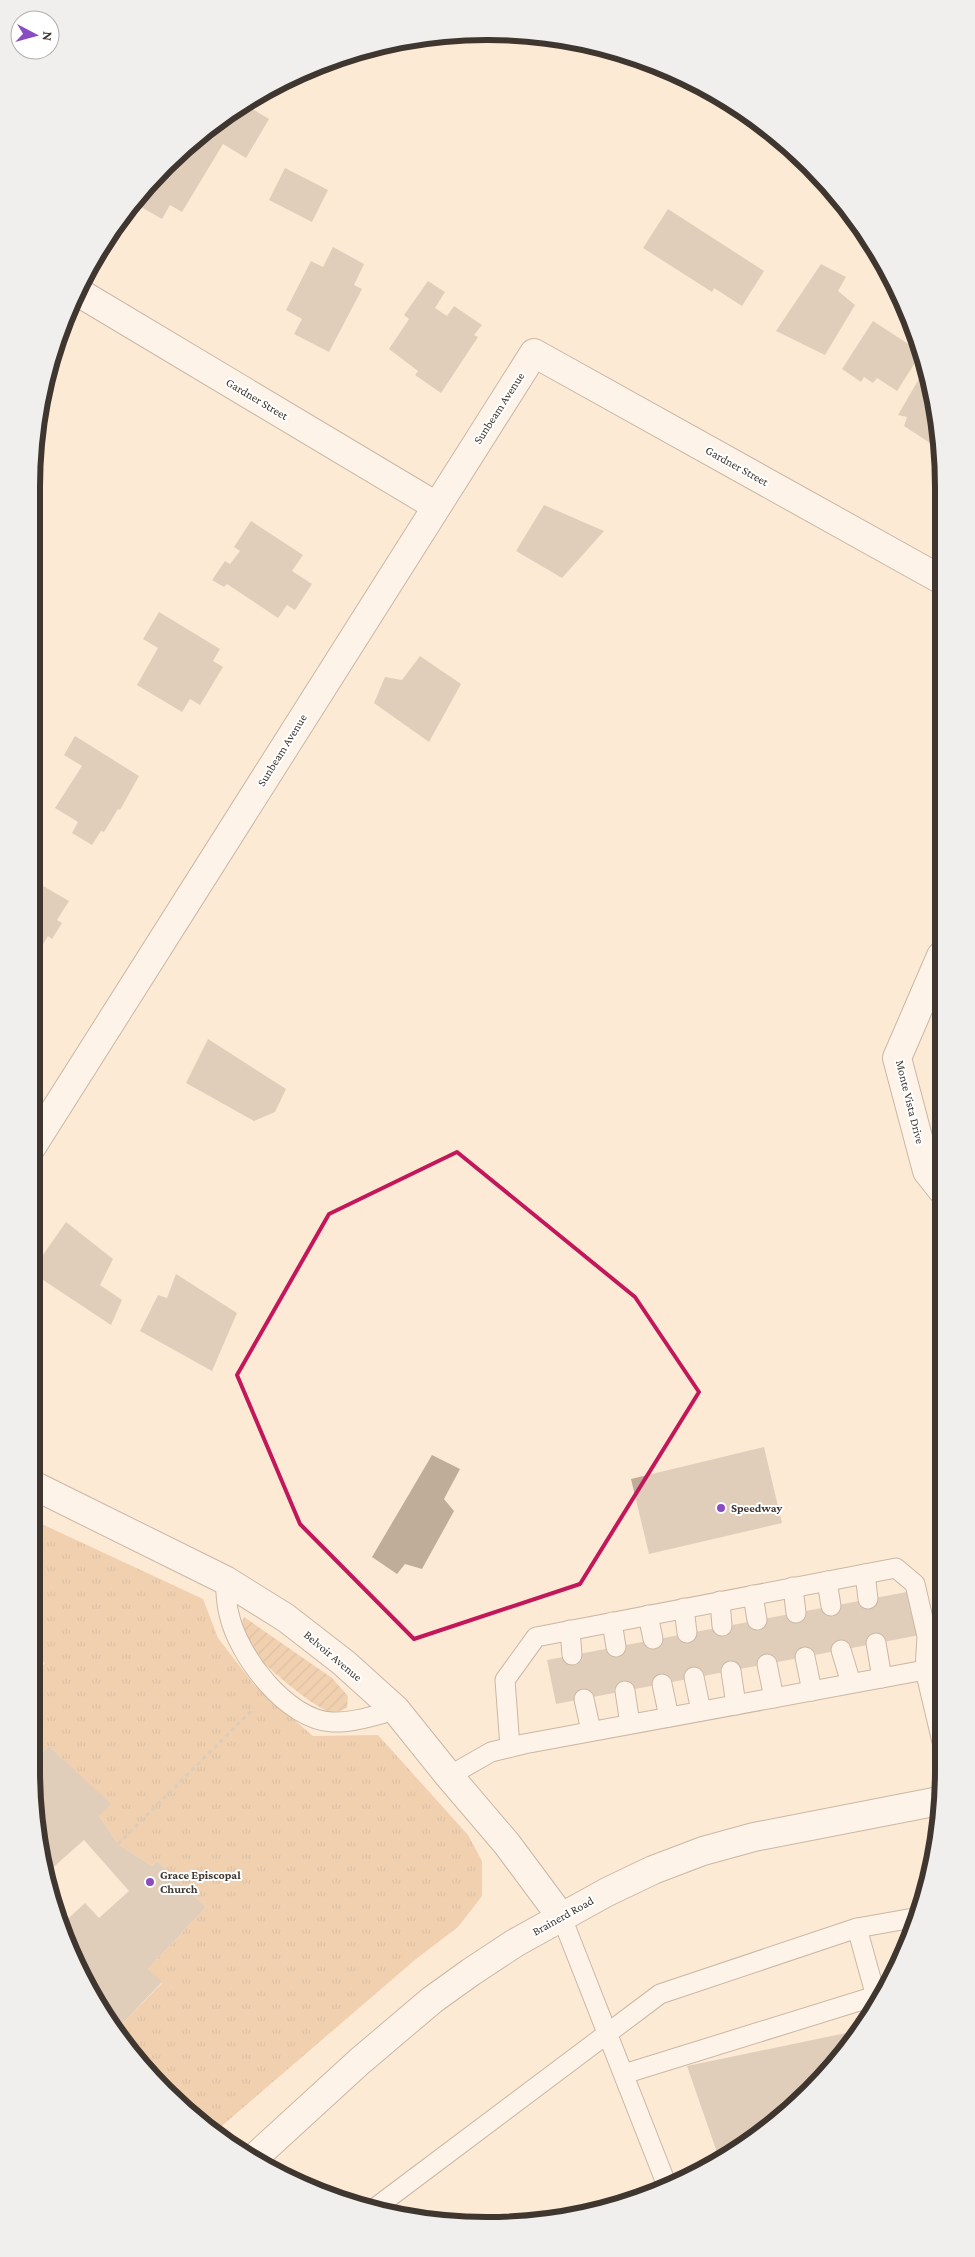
<svg xmlns="http://www.w3.org/2000/svg" width="975" height="2257" viewBox="0 0 975 2257" font-family="'Crimson Pro',serif">
  <defs>
    <pattern id="grass-tufts" width="24" height="20" patternUnits="userSpaceOnUse" patternTransform="scale(1.25)"><rect width="24" height="20" fill="#e0b181"/><path d="M3 7l-1-3M5 7V3M7 7l1-3M15 17l-1-3M17 17v-4M19 17l1-3" fill="none" stroke="#b7916a"/></pattern>
    <pattern id="garden-furrows" width="10" height="10" patternUnits="userSpaceOnUse" patternTransform="scale(1.25)"><rect width="10" height="10" fill="#e0b181"/><path d="M-1 1l2-2M0 10L10 0M9 11l2-2" fill="none" stroke="#b7916a"/></pattern>
  </defs>
  <rect width="100%" height="100%" fill="#fdead6"/>
  <path fill="url(#grass-tufts)" d="M31,1519L203,1599L218,1638L255,1686L313,1736L378,1735L468,1835L482,1861V1896L458,1927L416,1959L217,2130L144,2070L106,2017L109,2014L121,2025L162,1983L148,1969L206,1907L157,1861L152,1866L118,1844L99,1816L110,1804L49,1746L31,1764V1678L45,1663L31,1655Z"/>
  <path fill="url(#garden-furrows)" d="M244,1617L332,1678L348,1696L347,1708C339,1712 333,1713 325,1710C310,1704 259,1662 250,1648C246,1642 243,1634 240,1627Z"/>
  <g fill="#bfad9a">
    <path d="M244,104L269,119L246,158L223,144L182,212L170,205L162,219L134,203L145,186L210,125Z"/>
    <path d="M285,168L328,190L312,222L269,200Z"/>
    <path d="M668,209L764,271L742,306L714,288L712,292L643,248Z"/>
    <path d="M333,247L364,264L354,285L362,289L329,352L294,334L302,319L286,310L311,261L323,267Z"/>
    <path d="M821,264L846,277L838,291L855,305L825,355L776,331Z"/>
    <path d="M428,281L445,292L435,308L447,316L454,306L482,325L474,335L478,337L441,393L415,375L418,371L389,349L409,319L404,315Z"/>
    <path d="M873,321L919,351L920,355L897,391L877,378L873,383L864,377L861,382L842,369Z"/>
    <path d="M924,370L940,428V437L933,445L904,426L907,417L898,415Z"/>
    <path d="M544,505L604,531L562,578L516,551Z"/>
    <path d="M251,521L303,555L292,571L312,584L295,610L287,605L278,618L227,584L224,587L212,580L225,561L230,564L240,551L234,547Z"/>
    <path d="M159,612L220,649L213,661L223,667L200,705L190,699L182,712L137,685L158,648L143,639Z"/>
    <path d="M420,656L461,684L429,742L374,703L385,677L402,680Z"/>
    <path d="M75,736L139,776L120,810L118,809L104,832L101,831L92,845L72,833L78,822L55,808L82,766L64,755Z"/>
    <path d="M31,879L69,901L57,920L62,923L52,939L48,936L36,956L31,953Z"/>
    <path d="M208,1039L286,1089L275,1112L254,1121L186,1083Z"/>
    <path d="M66,1222L113,1259L100,1285L122,1300L111,1325L31,1272Z"/>
    <path d="M176,1274L237,1313L212,1371L140,1331L158,1295L167,1298Z"/>
    <path d="M764,1447L782,1523L649,1554L631,1479Z"/>
    <path d="M432,1455L460,1469L444,1499L454,1511L422,1569L405,1564L397,1574L372,1557Z"/>
    <path d="M912,1591L920,1635L556,1704L547,1660Z"/>
    <path d="M49,1746L111,1804L99,1816L118,1844L152,1866L157,1861L206,1907L148,1969L162,1982L121,2025L109,2014L106,2017L92,1997L60,1926L85,1903L99,1918L129,1891L84,1840L48,1872L31,1764Z"/>
    <path d="M846,2033L849,2045L831,2070L720,2161L687,2066Z"/>
  </g>
  <g fill="none" stroke-linecap="round" stroke-linejoin="round">
    <g stroke="#8c7a69" stroke-width="21">
      <g id="lane">
        <path d="M865,1574L868,1599"/>
        <path d="M225,1580C226,1591 226,1604 229,1614C238,1656 287,1720 332,1722C353,1723 376,1715 396,1710"/>
        <path d="M827,1581L831,1606"/>
        <path d="M793,1587L796,1613"/>
        <path d="M753,1595L757,1620"/>
        <path d="M720,1601L722,1626"/>
        <path d="M684,1608L687,1633"/>
        <path d="M648,1615L653,1639"/>
        <path d="M612,1622L616,1647"/>
        <path d="M570,1630L572,1655"/>
        <path d="M876,1643L882,1678"/>
        <path d="M841,1650L851,1683"/>
        <path d="M805,1657L812,1691"/>
        <path d="M767,1664L774,1698"/>
        <path d="M731,1671L736,1705"/>
        <path d="M694,1677L701,1711"/>
        <path d="M662,1684L669,1717"/>
        <path d="M625,1691L630,1724"/>
        <path d="M584,1699L591,1731"/>
        <path d="M510,1747L505,1680L536,1637L896,1568L915,1584L927,1636L925,1670"/>
        <path d="M449,1776L491,1752L524,1744L925,1670L944,1750"/>
        <path d="M562,1918L666,2183"/>
        <path d="M857,1928L878,2004"/>
        <path d="M624,2074L885,1993"/>
        <path d="M375,2208L660,1994L857,1928L919,1917"/>
      </g>
    </g>
    <g stroke="#8c7a69" stroke-width="30">
      <g id="street">
        <path d="M78,292L436,506"/>
        <path d="M941,956L897,1058L927,1171L942,1190"/>
        <path d="M31,1148L534,353L940,579"/>
      </g>
    </g>
    <g stroke="#8c7a69" stroke-width="30">
      <path id="secondary" d="M31,1484L225,1580L286,1618L344,1663L396,1710L449,1776L507,1844L562,1918"/>
    </g>
    <g stroke="#8c7a69" stroke-width="30">
      <path id="primary" d="M253,2159L360,2061L432,2000L471,1972L515,1943L607,1892L653,1870L703,1851L754,1837L939,1801"/>
    </g>
    <path stroke="#b7a898" stroke-width="3" stroke-dasharray="4 4" stroke-linecap="butt" d="M118,1844L254,1708"/>
    <use href="#lane" stroke="#fff" stroke-width="19"/>
    <use href="#street" stroke="#fff" stroke-width="28"/>
    <use href="#secondary" stroke="#fff" stroke-width="28"/>
    <use href="#primary" stroke="#fff" stroke-width="28"/>
  </g>
  <path d="M0 0H975V2257H0ZM457,1152L635,1297L699,1392L580,1584L414,1639L300,1524L237,1375L329,1214Z" fill="#fdead6" fill-opacity=".55" fill-rule="evenodd"/>
  <path fill="none" stroke="#c2185b" stroke-width="4" stroke-linejoin="round" d="M457,1152L635,1297L699,1392L580,1584L414,1639L300,1524L237,1375L329,1214Z"/>
  <g fill="#894cc2" stroke="#fff" stroke-width="2">
    <circle cx="721" cy="1508" r="5"/>
    <circle cx="150" cy="1882" r="5"/>
  </g>
  <g text-anchor="middle" dominant-baseline="central" stroke-width="4" stroke-linejoin="round" paint-order="stroke">
    <g font-size="12" fill="#3f372f" stroke="#fff">
      <text transform="translate(257 399) rotate(31)">Gardner Street</text>
      <text transform="translate(499 408) rotate(-57)">Sunbeam Avenue</text>
      <text transform="translate(737 466) rotate(29)">Gardner Street</text>
      <text transform="translate(282 750) rotate(-58)">Sunbeam Avenue</text>
      <text transform="translate(910 1102) rotate(76)">Monte Vista Drive</text>
      <text transform="translate(333 1656) rotate(40)">Belvoir Avenue</text>
      <text transform="translate(563 1916) rotate(-29)">Brainerd Road</text>
    </g>
    <g font-size="12" font-weight="bold" fill="#3f372f" stroke="#fff" text-anchor="start">
      <text x="731" y="1508">Speedway</text>
      <text x="160" y="1875">Grace Episcopal<tspan x="160" dy="14">Church</tspan></text>
    </g>
  </g>
  <path d="M0 0H975V2257H0ZM487 40H488A447 447 0 0 1 935 487V1770A447 447 0 0 1 488 2217H487A447 447 0 0 1 40 1770V487A447 447 0 0 1 487 40Z" fill="#f0efee" fill-rule="evenodd"/>
  <path fill="none" stroke="#3f372f" stroke-width="6" d="M487 40H488A447 447 0 0 1 935 487V1770A447 447 0 0 1 488 2217H487A447 447 0 0 1 40 1770V487A447 447 0 0 1 487 40Z"/>
  <g transform="translate(35 35) rotate(96)"><circle r="24" fill="#ffffff" stroke="#b2afac"/>
  <path d="M0-4L9 19L0 12L-9 19Z" fill="#894cc2"/>
  <text y="-8" font-size="14" font-weight="bold" text-anchor="middle" fill="#3f372f">N</text>
  </g>
</svg>
